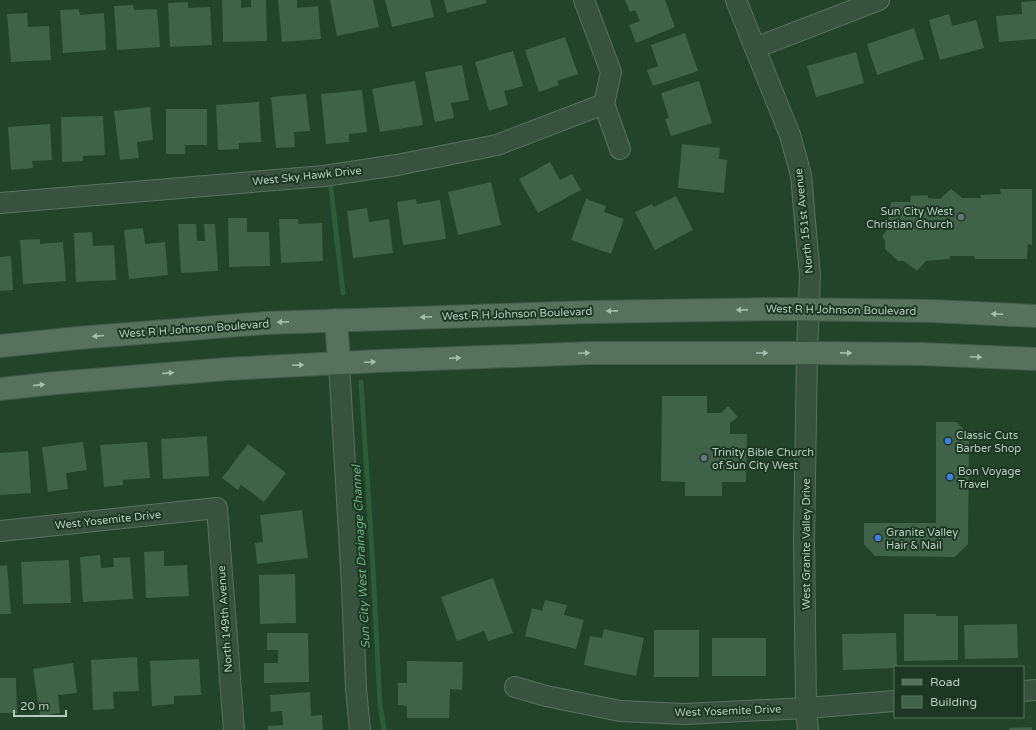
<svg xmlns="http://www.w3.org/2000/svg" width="1036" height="730" viewBox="0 0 1036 730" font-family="'Varela Round',sans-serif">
  <rect width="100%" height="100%" fill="#23432b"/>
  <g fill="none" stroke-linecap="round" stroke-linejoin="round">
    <g stroke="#2b5e39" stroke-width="5">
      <path d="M331,188L343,293"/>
      <path d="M361,382L373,568L380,705L384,730"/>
    </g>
  </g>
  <g fill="#3f6249">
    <path d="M222,0H241V8L251,7V0H266L267,41L223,42Z"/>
    <path d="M278,0H297V8L318,6L321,39L282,42Z"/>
    <path d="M330,0H373L379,27L337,36Z"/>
    <path d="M385,0H430L434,17L392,27Z"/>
    <path d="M444,0H486L487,3L447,13Z"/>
    <path d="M625,0H665L675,27L636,43L629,25L640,21L635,10L630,12Z"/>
    <path d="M1036,1V39L999,42L996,16L1022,14L1021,2Z"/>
    <path d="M188,2V8L210,7L212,45L170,47L168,3Z"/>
    <path d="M133,5L134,10L157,9L160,47L117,50L114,6Z"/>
    <path d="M79,9L80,15L104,13L106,50L63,53L60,10Z"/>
    <path d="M27,13L28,27L49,26L51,60L11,62L7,14Z"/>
    <path d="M949,14L952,26L976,20L984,48L940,60L929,20Z"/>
    <path d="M914,28L924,59L877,75L867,44Z"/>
    <path d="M685,33L698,71L653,86L647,70L658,66L651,45Z"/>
    <path d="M565,37L578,74L557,81L559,85L539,92L525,50Z"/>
    <path d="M513,51L523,86L504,91L508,105L489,111L475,62Z"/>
    <path d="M856,52L864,83L816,97L807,66Z"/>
    <path d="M462,65L469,100L451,103L454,118L435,122L425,72Z"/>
    <path d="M415,81L423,125L380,132L372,89Z"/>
    <path d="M699,81L712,123L671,136L665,119L669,118L661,93Z"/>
    <path d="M362,90L367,132L349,134V142L326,144L321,94Z"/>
    <path d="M306,94L310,131L294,132L295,147L276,148L271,97Z"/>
    <path d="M259,102L261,142L239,143V149L218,150L216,105Z"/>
    <path d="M150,107L153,140L137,142L139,158L120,160L114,111Z"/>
    <path d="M166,109H207V145H185V154H166Z"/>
    <path d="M103,116L105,155L83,156V161L62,162L61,117Z"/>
    <path d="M50,124L52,160L32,161L33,168L11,170L8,127Z"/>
    <path d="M682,144L720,148L719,159L727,160L724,193L678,188Z"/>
    <path d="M550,162L560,180L572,174L581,190L538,213L519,179Z"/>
    <path d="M491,182L501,225L458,235L448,192Z"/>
    <path d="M951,189L962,198H981L980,195L1001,194L1000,189H1032V245L1028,244L1027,259H975L974,256H950V259L926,261L917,271L904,261H898L885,249V241L882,236L886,231L891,202H910L911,196L928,195V198L940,199Z"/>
    <path d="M676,196L693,230L655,250L635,212L652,204L654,207Z"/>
    <path d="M416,199L417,204L440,200L446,239L403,245L397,202Z"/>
    <path d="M586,199L606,206L604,212L624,219L611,254L571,240Z"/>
    <path d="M367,208L369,222L389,219L393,253L353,258L347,211Z"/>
    <path d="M228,218H247V232H269L270,266L229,267Z"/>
    <path d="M279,219H298V224L322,223L323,261L281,263Z"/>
    <path d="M178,224H196L197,241H205L204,224H215L218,271L181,273Z"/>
    <path d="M143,228L145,244L165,242L168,275L129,279L124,230Z"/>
    <path d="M92,232L93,246L114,245L116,280L76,282L74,233Z"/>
    <path d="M40,239V244L63,242L66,281L23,284L20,240Z"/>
    <path d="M11,256L13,290L0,291V257Z"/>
    <path d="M662,396H707V413H721L728,406L738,417L730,423V434H747L746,482H722V496H685V482L661,481Z"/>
    <path d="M936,422H956L969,434L968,544L955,557L875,556L864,544V523H936Z"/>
    <path d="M207,436L209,476L163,479L161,439Z"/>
    <path d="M83,442L87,470L66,473L68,489L48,492L42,447Z"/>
    <path d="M147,442L150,478L123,480V485L104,487L100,445Z"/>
    <path d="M248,444L286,473L264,502L241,485L238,490L222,478Z"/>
    <path d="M28,451L31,493L0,495V453Z"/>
    <path d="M302,510L308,558L257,564L255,543L263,542L260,515Z"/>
    <path d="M164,551V566L187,565L189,596L146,598L144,552Z"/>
    <path d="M100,555L101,568L114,567L113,558L130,557L133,599L83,602L80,557Z"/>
    <path d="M69,560L71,603L23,604L21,562Z"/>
    <path d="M7,565L11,614H0V566Z"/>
    <path d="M295,574L296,623L260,624L259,575Z"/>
    <path d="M493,578L513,633L488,641L484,631L457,641L441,597Z"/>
    <path d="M545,600L567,605L564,615L584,620L576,649L525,636L532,608L542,611Z"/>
    <path d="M904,614H936V616H958V660L904,661Z"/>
    <path d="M1017,624L1018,658L965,659L964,625Z"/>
    <path d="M604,629L644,638L636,676L584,665L590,636L602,638Z"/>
    <rect x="654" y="630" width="45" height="47"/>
    <path d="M267,633H308L309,682L264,683V663H278V650H267Z"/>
    <path d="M896,633L897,667H895V668L843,670L842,634Z"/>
    <rect x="712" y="638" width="54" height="38"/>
    <path d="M137,657L139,691L113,692L114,709L93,710L91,660Z"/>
    <path d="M199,659L201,695L174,696V704L152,706L150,661Z"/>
    <path d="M407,661L463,662L462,690L450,689L449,718H407V706L398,705V683H407Z"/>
    <path d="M73,663L77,693L58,695L60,713L40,716L33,669Z"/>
    <path d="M0,678H16L17,713H0Z"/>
    <path d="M310,692L311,716L322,715L323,730H268V726L283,725L282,711L271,712L270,695Z"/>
    <path d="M1032,727V730H1010L1009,728Z"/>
  </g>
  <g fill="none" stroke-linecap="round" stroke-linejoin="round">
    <g stroke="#597260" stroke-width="22">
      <g id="minor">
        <path d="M584,0L611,72L604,104L620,149"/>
        <path d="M736,0L755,48L790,135L801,175L806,233L810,275L807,353L804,541L806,708L808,730"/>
        <path d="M755,48L879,0"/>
        <path d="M0,203L324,176L397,165L497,145L604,104"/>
        <path d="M339,363L352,585L356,689L360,730"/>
        <path d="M0,531L217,508L234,730"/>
        <path d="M515,687L546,696L620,711L685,714L806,708L895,701"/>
        <path d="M1023,691L1036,690"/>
      </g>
    </g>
    <g stroke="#425b49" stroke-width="24">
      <g id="major">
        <path d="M336,320L339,363"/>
        <path d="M0,346L78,338L266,323L592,312L780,309L932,311L1036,316"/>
        <path d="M0,389L56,383L227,369L379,361L592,353H807L922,354L1036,359"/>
      </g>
    </g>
    <use href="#minor" stroke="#38523f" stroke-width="20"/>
    <use href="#major" stroke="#56725d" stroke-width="22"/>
  </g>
  <defs><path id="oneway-solid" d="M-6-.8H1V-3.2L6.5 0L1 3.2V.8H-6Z"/></defs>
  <g fill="#a7beae">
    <use href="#oneway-solid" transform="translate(742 310) rotate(179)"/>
    <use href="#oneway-solid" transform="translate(612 311) rotate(179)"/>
    <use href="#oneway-solid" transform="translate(997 314) rotate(-177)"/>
    <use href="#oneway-solid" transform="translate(426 317) rotate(178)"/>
    <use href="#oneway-solid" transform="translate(283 322) rotate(178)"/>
    <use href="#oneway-solid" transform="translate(98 336) rotate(175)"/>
    <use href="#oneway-solid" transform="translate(584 353) rotate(-2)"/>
    <use href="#oneway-solid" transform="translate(762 353)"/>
    <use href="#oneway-solid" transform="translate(846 353) rotate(1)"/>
    <use href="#oneway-solid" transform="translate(976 357) rotate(2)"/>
    <use href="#oneway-solid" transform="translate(455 358) rotate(-2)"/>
    <use href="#oneway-solid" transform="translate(370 362) rotate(-3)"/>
    <use href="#oneway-solid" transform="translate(298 365) rotate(-3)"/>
    <use href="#oneway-solid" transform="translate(168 373) rotate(-5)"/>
    <use href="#oneway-solid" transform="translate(39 385) rotate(-6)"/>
  </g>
  <g fill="#6b7280" stroke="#1d3724" stroke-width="1.5">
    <circle cx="961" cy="217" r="4"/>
    <circle cx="704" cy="458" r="4"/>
  </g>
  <g fill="#3f7fe0" stroke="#1d3724" stroke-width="1.5">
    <circle cx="948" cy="441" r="4"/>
    <circle cx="950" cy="477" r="4"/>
    <circle cx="878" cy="538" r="4"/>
  </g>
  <g text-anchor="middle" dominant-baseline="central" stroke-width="4" stroke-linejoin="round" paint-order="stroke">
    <g font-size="11" fill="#b5ccbc" stroke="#1d3724">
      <text transform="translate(307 176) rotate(-6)">West Sky Hawk Drive</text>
      <text transform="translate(804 221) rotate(-96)">North 151st Avenue</text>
      <text transform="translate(841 310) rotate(1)">West R H Johnson Boulevard</text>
      <text transform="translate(517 314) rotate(-2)">West R H Johnson Boulevard</text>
      <text transform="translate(194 329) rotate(-4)">West R H Johnson Boulevard</text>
      <text transform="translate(108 520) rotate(-6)">West Yosemite Drive</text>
      <text transform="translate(806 544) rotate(-90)">West Granite Valley Drive</text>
      <text transform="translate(225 619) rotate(-94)">North 149th Avenue</text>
      <text transform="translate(728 711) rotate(-2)">West Yosemite Drive</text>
    </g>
    <g font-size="11" fill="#b5ccbc" stroke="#1d3724" text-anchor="start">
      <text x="953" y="211" text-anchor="end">Sun City West<tspan x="953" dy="13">Christian Church</tspan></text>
      <text x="956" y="435">Classic Cuts<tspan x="956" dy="13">Barber Shop</tspan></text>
      <text x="712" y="452">Trinity Bible Church<tspan x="712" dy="13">of Sun City West</tspan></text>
      <text x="958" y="471">Bon Voyage<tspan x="958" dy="13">Travel</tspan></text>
      <text x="886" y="532">Granite Valley<tspan x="886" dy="13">Hair &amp; Nail</tspan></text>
    </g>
    <g font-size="12" font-style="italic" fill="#6bae7c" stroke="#1d3724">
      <text transform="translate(361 557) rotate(-93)">Sun City West Drainage Channel</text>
    </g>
  </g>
  <rect x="894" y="666" width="130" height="52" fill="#1d3724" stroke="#5a7361"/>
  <rect x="902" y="679" width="20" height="6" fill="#56725d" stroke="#5a7361"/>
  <text x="930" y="686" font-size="12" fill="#b5ccbc">Road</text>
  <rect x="902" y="696" width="20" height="12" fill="#3f6249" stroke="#5a7361"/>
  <text x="930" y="706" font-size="12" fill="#b5ccbc">Building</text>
  <path d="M14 710v6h52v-6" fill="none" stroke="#b5ccbc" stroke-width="2"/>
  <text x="20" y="710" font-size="12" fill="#b5ccbc" stroke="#1d3724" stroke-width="3" paint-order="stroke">20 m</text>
</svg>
